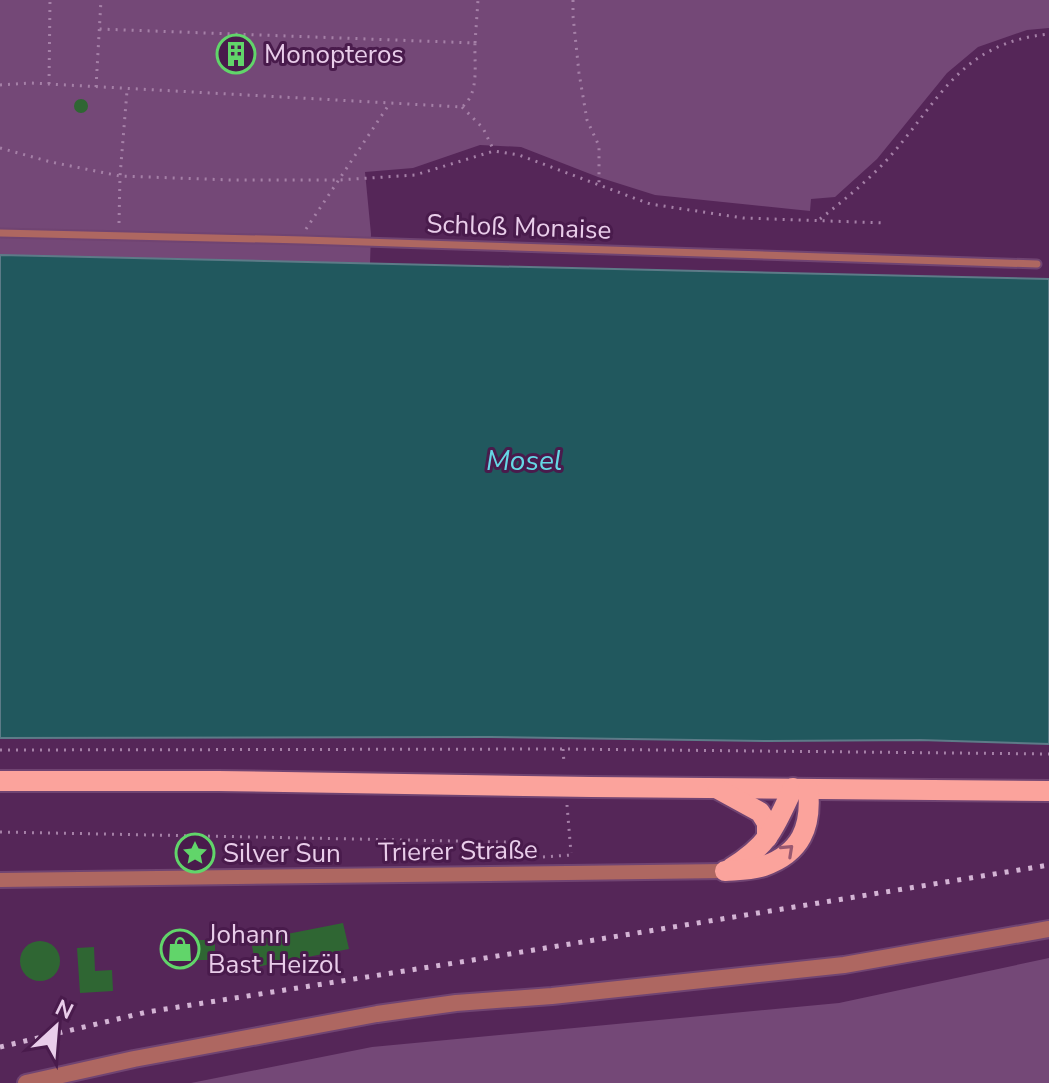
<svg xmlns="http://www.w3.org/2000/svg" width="1049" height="1083" viewBox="0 0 1049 1083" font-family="'Nunito Sans',sans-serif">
  <rect width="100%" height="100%" fill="#552658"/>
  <g fill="#744877">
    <path d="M0,0H1049V28L1027,30L978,47L947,73L877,159L835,197L811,199L810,211L655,195L598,177L521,147L480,145L413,168L365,172L371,234L370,263L0,255Z"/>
    <path d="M1049,958V1083H191L372,1047L839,1003Z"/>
  </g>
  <path fill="#21585e" stroke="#5d7b88" stroke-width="2" d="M0,255L1049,279V744L920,740L768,741L490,737L0,738Z"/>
  <g fill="#2f6633">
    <circle cx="236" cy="54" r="7"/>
    <circle cx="81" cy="106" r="7"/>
    <path d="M343,923L349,949L256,967L251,941Z"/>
    <rect x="168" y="940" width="47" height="20"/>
    <circle cx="40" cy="961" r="20"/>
    <path d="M94,947L95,971L112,970L113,991L80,993L77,948Z"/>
  </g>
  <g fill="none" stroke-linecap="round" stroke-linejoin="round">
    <g stroke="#704472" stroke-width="11">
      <path id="service" d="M0,233L303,240L1037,264"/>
    </g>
    <g stroke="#704472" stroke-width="18">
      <path id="minor" d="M0,880L725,871"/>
    </g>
    <g stroke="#704472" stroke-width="20">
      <path id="tertiary" d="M26,1083L134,1059L377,1014L456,1003L552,996L844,965L1049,929"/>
    </g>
    <g stroke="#704472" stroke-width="24">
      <g id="primary">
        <path d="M0,781H218L591,787L1049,791"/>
        <path d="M718,789L760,812L767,823V838"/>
        <path d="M731,868C769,845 775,827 793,788"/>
        <path d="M725,871C737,870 752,870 764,866C801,853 812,827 808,789"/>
      </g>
    </g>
    <g stroke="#a580a7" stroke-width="3" stroke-dasharray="2 6" stroke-linecap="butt">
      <path d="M573,0V16L579,73L587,120L599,146V186"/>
      <path d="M475,43L478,0"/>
      <path d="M49,84L50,0"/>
      <path d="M0,85L31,83L462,107C480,93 474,64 475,43L99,29"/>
      <path d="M96,87L101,0"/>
      <path d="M462,107L483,128L494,151"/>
      <path d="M0,148L51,162L120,176L232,180H339L415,175L494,151L519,155L650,204L743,218L886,223"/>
      <path d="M820,219C843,201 865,183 885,162C939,103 958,43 1049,34"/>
      <path d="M119,223L120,176L127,91"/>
      <path d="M306,229L390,103"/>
      <path d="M563,749L564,763"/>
      <path d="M0,750L563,749L1049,754"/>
      <path d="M567,805L571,853"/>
      <path d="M0,832L506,842L527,858"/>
      <path d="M543,857L571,855"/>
    </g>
    <use href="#service" stroke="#ae6761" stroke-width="7"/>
    <use href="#minor" stroke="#ae6761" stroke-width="14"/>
    <use href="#tertiary" stroke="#ae6761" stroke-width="16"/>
    <use href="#primary" stroke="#fba39c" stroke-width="20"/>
    <path stroke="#d3b4d4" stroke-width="5" stroke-dasharray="4 8" stroke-linecap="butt" d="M0,1047L147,1012L467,961L1049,865"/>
  </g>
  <defs><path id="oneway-chevron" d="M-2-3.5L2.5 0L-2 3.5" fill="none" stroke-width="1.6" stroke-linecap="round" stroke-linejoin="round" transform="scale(2)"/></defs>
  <use stroke="#995870" href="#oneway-chevron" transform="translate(788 850) rotate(-43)"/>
  <defs>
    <g id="building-ring" transform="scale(2)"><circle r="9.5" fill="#491b4c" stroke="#61d56a" stroke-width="1.5"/><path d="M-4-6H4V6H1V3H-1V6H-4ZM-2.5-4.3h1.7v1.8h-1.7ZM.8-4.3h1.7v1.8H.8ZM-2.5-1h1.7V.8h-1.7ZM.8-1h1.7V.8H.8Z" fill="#61d56a"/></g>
    <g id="sight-ring" transform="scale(2)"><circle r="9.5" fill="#491b4c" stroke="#61d56a" stroke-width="1.5"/><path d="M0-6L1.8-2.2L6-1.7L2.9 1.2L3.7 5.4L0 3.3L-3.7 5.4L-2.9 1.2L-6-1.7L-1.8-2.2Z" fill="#61d56a"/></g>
    <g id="shop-ring" transform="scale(2)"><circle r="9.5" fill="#491b4c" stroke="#61d56a" stroke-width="1.5"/><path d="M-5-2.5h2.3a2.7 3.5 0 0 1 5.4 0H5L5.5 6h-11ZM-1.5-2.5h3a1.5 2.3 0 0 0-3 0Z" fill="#61d56a"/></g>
  </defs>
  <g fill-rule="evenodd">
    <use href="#building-ring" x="236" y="54"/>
    <use href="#sight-ring" x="195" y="853"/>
    <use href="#shop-ring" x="180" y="949"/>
  </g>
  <g text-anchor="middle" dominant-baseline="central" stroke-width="6" stroke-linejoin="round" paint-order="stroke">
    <g font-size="26" fill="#e9cdea" stroke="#491b4c" text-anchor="start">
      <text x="264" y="54">Monopteros</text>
      <text x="223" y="853">Silver Sun</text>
      <text x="208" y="934">Johann<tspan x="208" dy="30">Bast Heizöl</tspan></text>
    </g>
    <g font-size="26" fill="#e9cdea" stroke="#491b4c">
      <text transform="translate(519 227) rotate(2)">Schloß Monaise</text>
      <text transform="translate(458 851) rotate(-1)">Trierer Straße</text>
    </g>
    <g font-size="28" font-style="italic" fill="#65d8e5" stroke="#491b4c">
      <text x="524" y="461">Mosel</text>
    </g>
  </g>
  <g transform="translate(56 1027) rotate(26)" stroke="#491b4c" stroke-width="6" paint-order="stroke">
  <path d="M0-6L14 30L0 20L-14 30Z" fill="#e9cdea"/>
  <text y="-12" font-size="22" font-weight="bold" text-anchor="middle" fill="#e9cdea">N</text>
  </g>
</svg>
